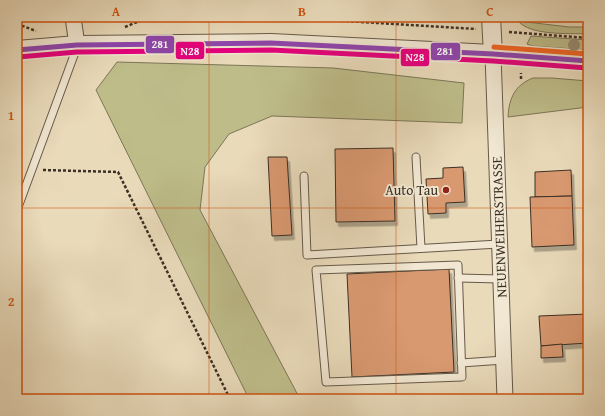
<svg xmlns="http://www.w3.org/2000/svg" width="605" height="416" viewBox="0 0 605 416" font-family="'Gentium Book Plus',serif">
  <defs>
    <filter id="shadow"><feDropShadow dx="2.5" dy="4.5" stdDeviation="0" flood-color="#0004"/></filter>
  </defs>
  <rect width="100%" height="100%" fill="#e9daba"/>
  <filter id="stains"><feTurbulence type="fractalNoise" baseFrequency=".005" numOctaves="4"/><feColorMatrix values="0 0 0 0 .2 0 0 0 0 .09 0 0 0 0 .02 0 0 0 .5 -.17"/></filter>
  <radialGradient id="worn" r=".72"><stop offset=".6" stop-color="#630" stop-opacity="0"/><stop offset="1" stop-color="#630" stop-opacity=".3"/></radialGradient>
  <g fill="#bebd8a" stroke="#7c7658">
    <path d="M518,21L569,27H588V34C569,33 531,36 518,21Z"/>
    <path d="M531,36L588,40V50L532,46L527,44Z"/>
    <path d="M117,62L333,68L464,83L462,123L272,116L229,134L205,167L200,210L300,399H249L96,90Z"/>
    <path d="M533,78H552L588,81V107L508,117C509,98 515,85 533,78Z"/>
  </g>
  <g fill="#d89870" stroke="#3b3025" filter="url(#shadow)">
    <path d="M393,148L395,221L336,222L335,149Z"/>
    <path d="M268,157H287L292,235L272,236Z"/>
    <path d="M463,167L465,202L446,203V213L428,214L426,179L443,178V168Z"/>
    <path d="M571,170L572,196L535,197V172Z"/>
    <path d="M572,196L574,245L532,247L530,197Z"/>
    <path d="M449,269L454,372L352,377L347,274Z"/>
    <path d="M588,314V343L541,346L539,316Z"/>
    <path d="M562,344L563,357L541,358V346Z"/>
  </g>
  <g fill="none" stroke-linecap="round" stroke-linejoin="round">
    <g stroke="#665a4a" stroke-width="9">
      <g id="service">
        <path d="M416,157L421,248"/>
        <path d="M304,176L307,255L499,244"/>
        <path d="M17,210L77,47"/>
        <path d="M458,265L462,377L326,382L316,270Z"/>
        <path d="M458,278L501,279"/>
        <path d="M461,363L504,360"/>
      </g>
    </g>
    <g stroke="#665a4a" stroke-width="17">
      <g id="minor">
        <path d="M73,17L77,45"/>
        <path d="M493,54L505,399"/>
      </g>
    </g>
    <g stroke="#665a4a" stroke-width="20">
      <g id="tertiary">
        <path d="M491,17L493,54"/>
        <path d="M17,50L77,45L271,43L493,54L588,61"/>
      </g>
    </g>
    <g stroke="#3b3025" stroke-width="2.5" stroke-dasharray="3 2" stroke-linecap="butt">
      <path d="M156,17L345,21L476,29"/>
      <path d="M17,26L20,25L36,31"/>
      <path d="M125,27L149,17"/>
      <path d="M509,32L588,38"/>
      <path d="M521,79V73"/>
      <path d="M43,170L118,172L230,399"/>
    </g>
    <use href="#service" stroke="#f1e7d2" stroke-width="7"/>
    <use href="#minor" stroke="#f1e7d2" stroke-width="15"/>
    <use href="#tertiary" stroke="#f1e7d2" stroke-width="18"/>
    <g stroke="#f1e7d2" stroke-width="8">
      <path id="bus-1" d="M17,50L77,45L271,43L493,54L588,61"/>
    </g>
    <g stroke="#f1e7d2" stroke-width="8">
      <path id="bus-2" d="M18,57L77,52L271,50L493,61L587,68"/>
    </g>
    <g stroke="#f1e7d2" stroke-width="8">
      <path id="bus-3" d="M494,47L588,54"/>
    </g>
    <use href="#bus-1" stroke="#8e44ad" stroke-width="5"/>
    <use href="#bus-2" stroke="#e5007d" stroke-width="5"/>
    <use href="#bus-3" stroke="#f26522" stroke-width="5"/>
  </g>
  <circle fill="#988c73" cx="574" cy="45" r="6"/>
  <path fill="none" stroke="#ce5310" stroke-width="1" stroke-opacity="0.55" d="M209,17V399M396,17V399M17,208H588"/>
  <circle fill="#8f2418" stroke="#f1e7d2" stroke-width="1.5" cx="446" cy="190" r="4"/>
  <g text-anchor="middle" dominant-baseline="central" stroke-width="3.5" stroke-linejoin="round" paint-order="stroke">
    <g font-size="14" fill="#3b3025" stroke="#f1e7d2" text-anchor="end">
      <text x="438" y="190">Auto Tau</text>
    </g>
    <g font-size="14" fill="#3b3025" stroke="#f1e7d2">
      <text transform="translate(499 227) rotate(-92)">NEUENWEIHERSTRASSE</text>
    </g>
  </g>
  <g stroke="#f1e7d2" stroke-width="1.5">
    <rect x="145" y="35" width="30" height="19" rx="4" fill="#8e44ad"/>
    <rect x="175" y="41" width="30" height="19" rx="4" fill="#e5007d"/>
    <rect x="430" y="42" width="31" height="19" rx="4" fill="#8e44ad"/>
    <rect x="400" y="48" width="30" height="19" rx="4" fill="#e5007d"/>
  </g>
  <g font-size="11" text-anchor="middle" font-weight="bold" fill="#fff">
    <text x="160" y="48">281</text>
    <text x="190" y="55">N28</text>
    <text x="445" y="55">281</text>
    <text x="415" y="61">N28</text>
  </g>
  <rect width="605" height="416" fill="none" stroke="#e9daba" stroke-width="44"/>
  <rect x="22" y="22" width="561" height="372" fill="none" stroke="#ce5310" stroke-width="1.5"/>
  <g font-size="13" text-anchor="middle" font-weight="bold" fill="#ce5310">
    <text x="116" y="16">A</text>
    <text x="302" y="16">B</text>
    <text x="490" y="16">C</text>
    <text x="11" y="120">1</text>
    <text x="11" y="306">2</text>
  </g>
  <rect width="100%" height="100%" filter="url(#stains)"/>
  <rect width="100%" height="100%" fill="url(#worn)"/>
</svg>
